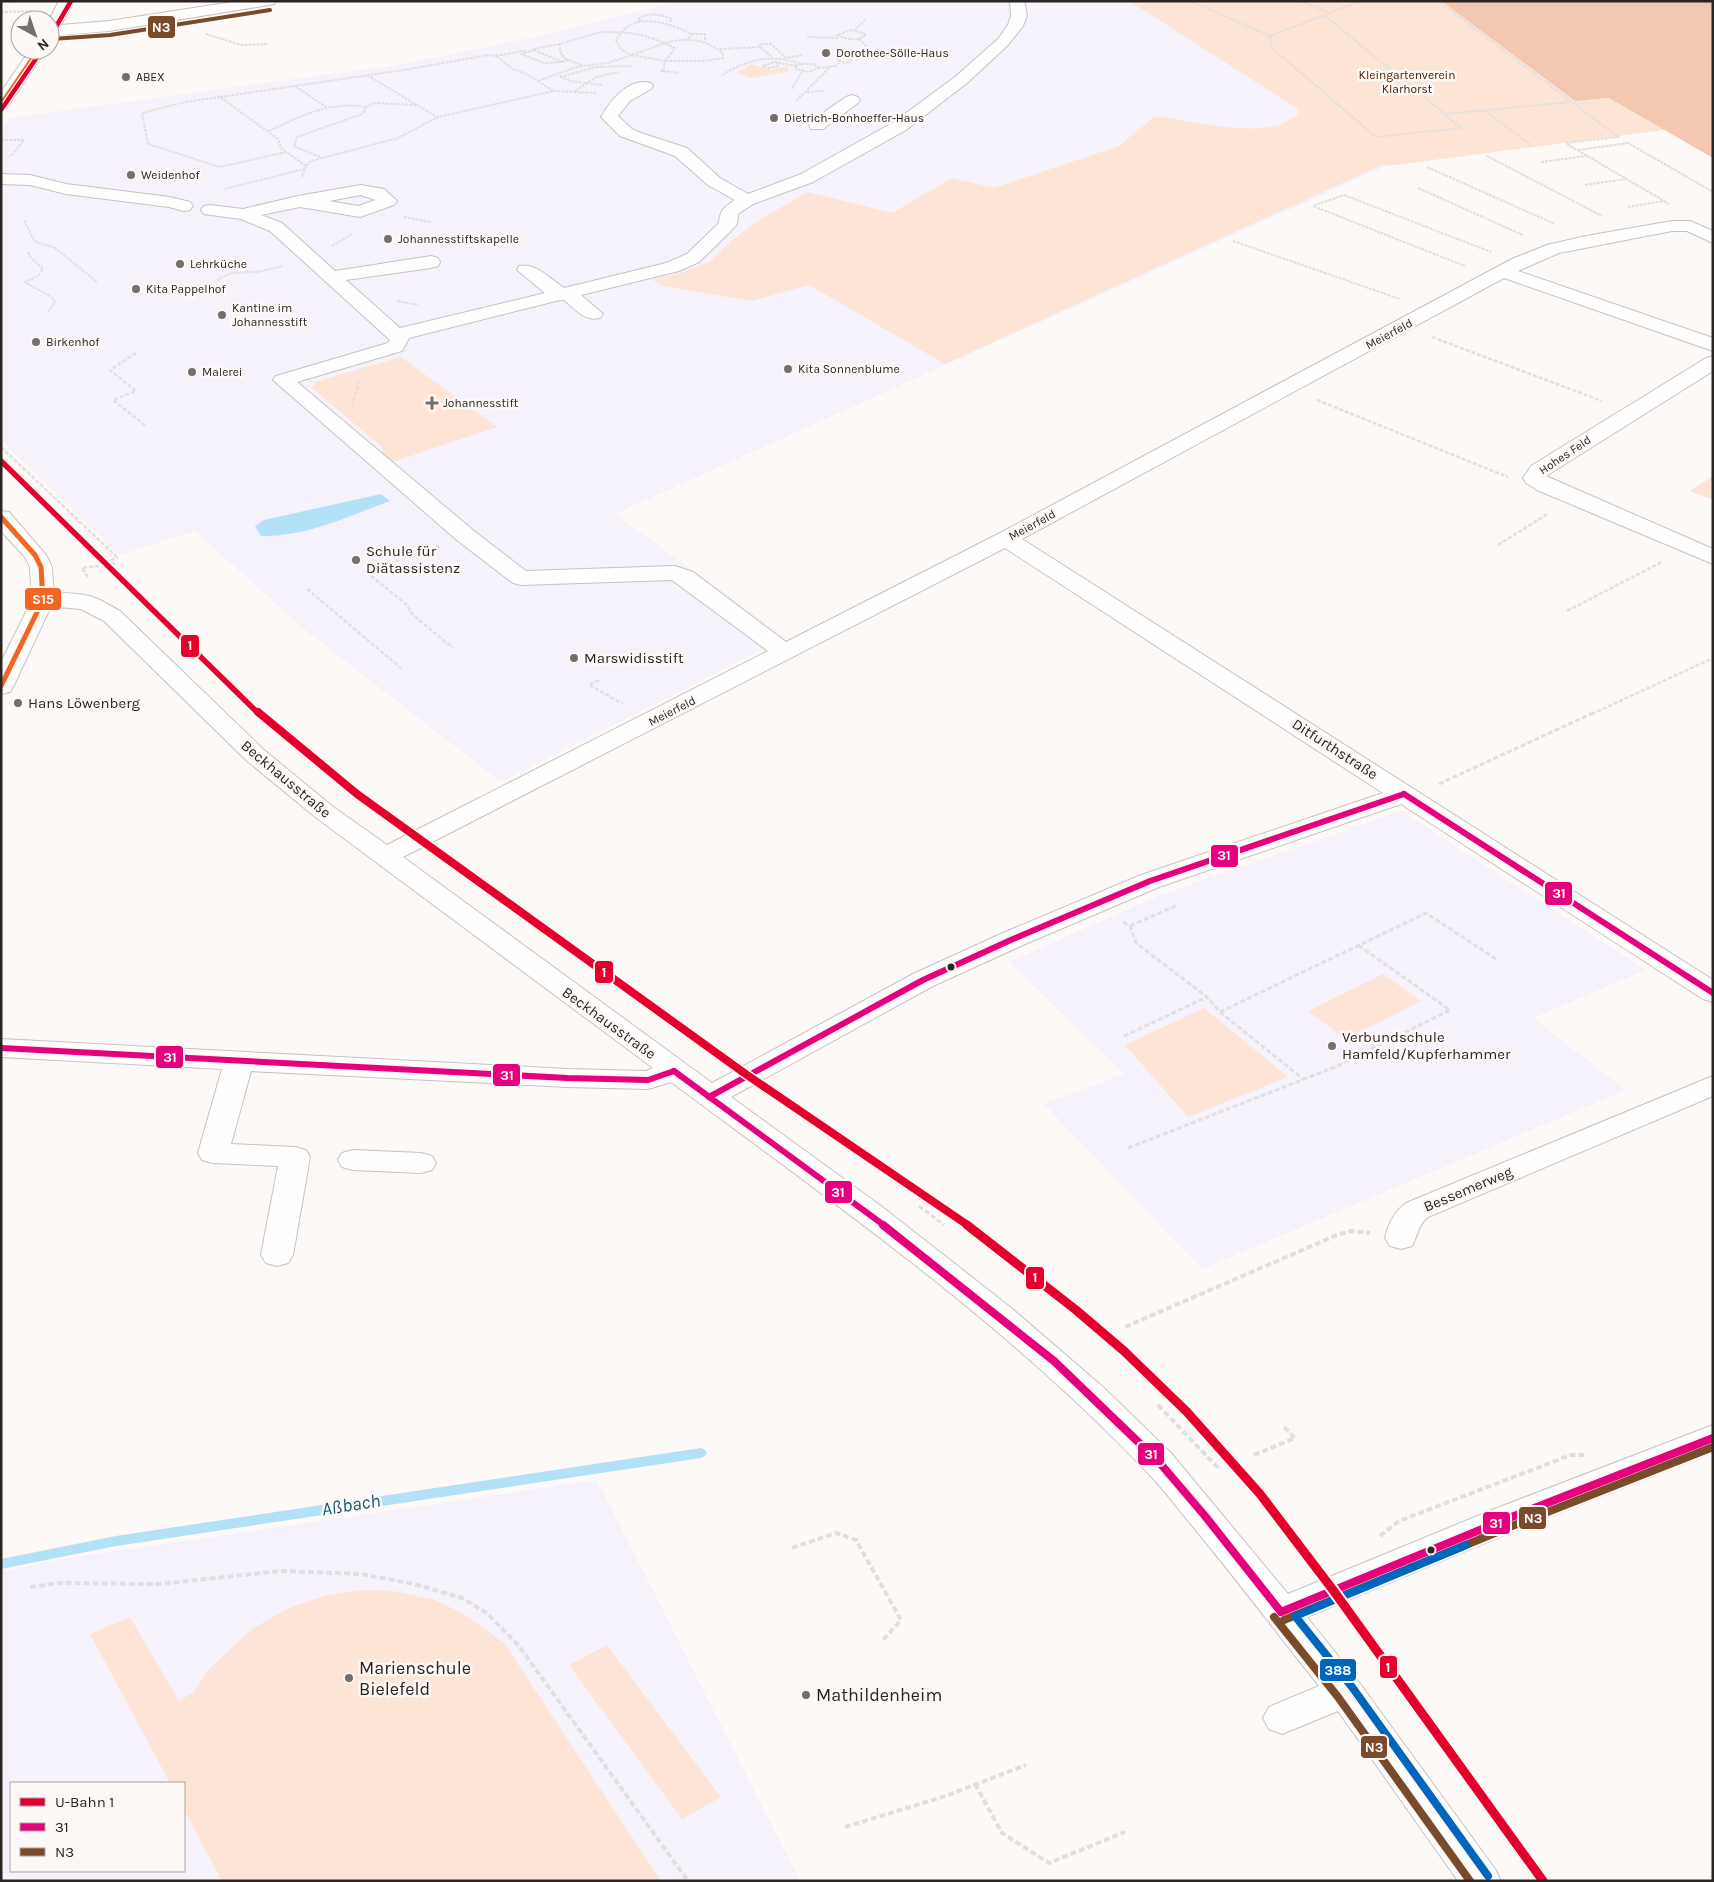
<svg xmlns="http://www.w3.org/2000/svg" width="1714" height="1882" viewBox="0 0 1714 1882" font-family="Karla,sans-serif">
  <rect width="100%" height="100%" fill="#fcf9f7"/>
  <g fill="#f6f2fb" fill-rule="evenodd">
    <path d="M681,1H1129L1387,166L615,514L786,638L501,782L304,629L195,531L119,555L1,440V129L10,118L403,64L540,36Z"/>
    <path d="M1401,811L1646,970L1533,1018L1626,1090L1202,1269L1044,1104L1124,1074L1009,962L1163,894Z"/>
    <path d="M597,1480L800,1881H1V1572L50,1561ZM11,1783H184V1871H11Z"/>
  </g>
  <g fill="#fce4d7">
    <path d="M1129,1H1441L1575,101L1609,98L1664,130L1387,166L1384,164L945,364L809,285L751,301L662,286L653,280L681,273L709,262L731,241L764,217L808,192L892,213L952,178L994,188L1119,146L1155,116C1191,121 1244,135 1279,125C1286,123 1292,118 1299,114V110L1379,161Z"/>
    <path d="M751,64L771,70L787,66L789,71L751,78L736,73Z"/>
    <path d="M401,357L497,427L390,463L384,457L382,447L312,388L315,382Z"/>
    <path d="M1713,476V500L1690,491Z"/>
    <path d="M1383,974L1421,1001L1346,1039L1308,1011Z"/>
    <path d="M1204,1008L1288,1077L1188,1117L1125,1045Z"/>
    <path d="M360,1590L394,1591L435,1600L464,1614L504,1643L661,1881H222L184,1810V1783H170L90,1634L130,1617L179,1701L194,1692L209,1669L252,1629L289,1608L324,1596Z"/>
    <path d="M607,1645L721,1797L682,1819L569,1665Z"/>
  </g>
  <path fill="#f2c8b0" d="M1441,1H1713V158L1609,98L1575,101Z"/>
  <path fill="#b2e1f8" d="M381,494L390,501C349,516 306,537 261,536L255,526L264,520Z"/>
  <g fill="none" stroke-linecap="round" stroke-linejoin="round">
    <path fill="#b2e1f8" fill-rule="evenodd" d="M701,1448L705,1450L707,1453L705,1456L701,1458L116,1546L1,1569V1559L116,1536Z"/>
    <g stroke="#c7c3c1" stroke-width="2">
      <g id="minor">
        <path d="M59,1H74L61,25L109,21L239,1H276L274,4L269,5L109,31L50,36L49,20Z"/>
        <path d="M1010,1H1024L1027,16L1023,26L1008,45L967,83L906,130L813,182L753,204L738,214L737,224L734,228L699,262L679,271L581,295L603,314L600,318C585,322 575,309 564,300H560L409,338L402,351L297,382L474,531L526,571L675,566L693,572L786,642L998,534L1512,259L1547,245L1586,236L1672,221H1690L1713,231V243L1687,231H1672L1559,253L1518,271L1713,338V351L1504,278L1022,539L1713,980V1002L1703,999L1401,804L1159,887L1023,945L933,986L731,1097L881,1206L1010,1307L1104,1388L1171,1453L1288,1594L1492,1510L1713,1425V1452L1516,1530L1307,1617L1358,1681L1495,1869L1501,1881H1458L1338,1711L1282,1734L1269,1729L1263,1718L1269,1707L1319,1686C1277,1633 1237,1580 1194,1528C1178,1509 1163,1488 1145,1470C1004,1322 834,1203 671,1082L648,1089L567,1087L251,1071L231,1144L295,1147L306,1150L310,1157L293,1255L288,1263L277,1266L266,1263L261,1255L278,1166L213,1163L202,1160L198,1153L222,1069L1,1057V1039L567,1069L646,1071L653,1068L314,816L246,760L104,621L81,609L35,605L32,600L35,595C49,592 82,592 95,598C104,601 112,607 120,611L264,750L332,806L387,845L768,651L672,580L521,585L513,583L458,541L273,380L276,376L388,343L390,340L270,231L241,219L204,214L201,210L204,206L210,205L243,209L298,196L361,185L384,189L397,201L394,205L360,217L300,207L261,215L282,223L335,271L431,256L438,258L440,262L438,266L431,268L346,280L400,328L545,293L517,270L519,266C535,262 551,279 564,288L666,263L687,254L719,223C720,210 724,207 735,200L708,185L675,156L620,136L601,117C610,101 629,77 651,83L653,86L651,89L630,101L618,116L632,129L641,133L687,148L720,178L748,194L801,174L894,122L955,77L998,39L1008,25L1011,16ZM361,195L376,200L358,206L329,201ZM1005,548L1383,793L1141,875L1003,933L913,974L712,1083L403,857Z"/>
        <path d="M30,50H46L7,107L1,109V92Z"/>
        <path d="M852,95L858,97L860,100L858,103L823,129H811L809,125L811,121L846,97Z"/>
        <path d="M1,174L30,175L66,184L170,197L190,202L193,206L190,210L184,211L169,207L66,194L30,185L1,184Z"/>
        <path d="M1713,356V371L1546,476L1713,549V564L1537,490L1526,483L1523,478L1531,466L1706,358Z"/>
        <path d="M1713,1076V1096L1428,1217C1418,1225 1418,1235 1412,1246L1401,1249L1390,1246L1385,1238C1388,1224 1394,1212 1406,1203Z"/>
        <path d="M353,1150L421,1153L432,1156L436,1163L432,1170L421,1173L353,1170L342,1167L338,1160L342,1153Z"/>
      </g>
    </g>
    <g stroke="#c7c3c1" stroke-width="2">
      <path id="major" d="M1,511L9,512L46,555L52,567L54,600L13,687L10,692L1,694V662L32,600L30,567L25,557L1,531Z"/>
    </g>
    <g stroke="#e1e0df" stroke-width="2" stroke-dasharray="3 1" stroke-linecap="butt">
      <path d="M1190,1L1270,36L1360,1"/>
      <path d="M1302,1L1329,13"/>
      <path d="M1438,1L1618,137L1566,143"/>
      <path d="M1,2L32,1"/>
      <path d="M1,12L34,11"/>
      <path d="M1324,15L1445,114L1570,102"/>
      <path d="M641,21L638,19C649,12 660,14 672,19L669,23"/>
      <path d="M851,30L866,34C858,43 847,39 837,35Z"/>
      <path d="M855,30L865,20"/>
      <path d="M206,34L241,45L267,44"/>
      <path d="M692,34H705V42"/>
      <path d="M1270,36L1272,48L1376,137L1461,128L1445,115"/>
      <path d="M807,37L839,38"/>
      <path d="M859,39L870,50"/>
      <path d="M760,47V44H771L786,58L802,55"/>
      <path d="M533,49L560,44"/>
      <path d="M720,49L760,47L772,57"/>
      <path d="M534,50L562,62L544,63L521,54Z"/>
      <path d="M840,50L868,51"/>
      <path d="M884,53L868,51H880L893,57"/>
      <path d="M632,55L665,61"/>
      <path d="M632,55C623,52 619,48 616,40L621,32L642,35L665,43"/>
      <path d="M632,55L665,43"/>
      <path d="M496,56L527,50"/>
      <path d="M843,58H849L851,61L845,63L837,60Z"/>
      <path d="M665,61H704L723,58V53C704,39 687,37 665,43"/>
      <path d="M665,61L675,48L665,43"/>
      <path d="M562,62L568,60"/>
      <path d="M777,63L779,66L769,68L763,66L774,62L796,66"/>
      <path d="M802,64H814L818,68L809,72L796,69V66Z"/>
      <path d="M582,65C570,61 558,59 560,44L601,32H621C641,12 670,24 692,34L688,39"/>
      <path d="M818,68L835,66L840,62"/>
      <path d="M660,71H663L665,61"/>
      <path d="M663,71L679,73"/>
      <path d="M367,75L437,117"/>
      <path d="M722,75C752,58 769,54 802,64"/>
      <path d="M560,76L571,81L602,85"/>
      <path d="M560,77L596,67L632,66"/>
      <path d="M538,81L576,67L608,63L632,55"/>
      <path d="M295,86L326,107"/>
      <path d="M792,89L802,71"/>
      <path d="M575,91L596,77L619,72"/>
      <path d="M807,92L824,91"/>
      <path d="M220,97L185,102L142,113L148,144L220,167L286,152"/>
      <path d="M796,101L830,67"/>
      <path d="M1485,111L1531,145"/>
      <path d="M269,131C300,116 330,101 366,107"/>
      <path d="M1,140H24L12,155L9,156"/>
      <path d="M1567,144L1669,204"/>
      <path d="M1578,150L1628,143L1713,192"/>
      <path d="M1487,156L1602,216"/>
      <path d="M320,157L294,146L297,137L362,114L365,111L364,109L373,103L417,105"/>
      <path d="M1541,162L1586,156"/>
      <path d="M306,166L281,148L278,139L220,97L410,69L488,55L496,56L513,69L526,74L554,91"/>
      <path d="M1427,167L1555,224"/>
      <path d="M302,177L306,166L311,161L398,138L438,117L554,91L597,93"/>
      <path d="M1585,185L1626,179"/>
      <path d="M1418,188L1523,235"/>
      <path d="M225,189L304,169"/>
      <path d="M1628,207L1664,201"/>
      <path d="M404,217L431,222"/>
      <path d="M24,220L34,241L55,248L97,282"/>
      <path d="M1233,241L1400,299"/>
      <path d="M332,246L352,234"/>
      <path d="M28,252L31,258L43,269L38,276L25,282L53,298L55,302L47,313"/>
      <path d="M1465,266L1313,206L1344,195L1491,252"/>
      <path d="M217,280L231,273L257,272L283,266"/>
      <path d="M397,301L418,305"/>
    </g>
    <g stroke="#e1e0df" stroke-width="2.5" stroke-dasharray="4 2" stroke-linecap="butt">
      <path d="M1432,337L1602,401"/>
      <path d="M136,353L110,370L136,391L113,400L146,426"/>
      <path d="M1317,400L1508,477"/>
      <path d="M352,407L359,382"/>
      <path d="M1,447L118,558"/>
      <path d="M1498,545L1549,513"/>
      <path d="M439,546L366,572L405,603L413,615L453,648"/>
      <path d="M88,577L82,568L114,564L111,560L118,558"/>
      <path d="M307,589L401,668"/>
      <path d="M1567,611L1662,562"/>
      <path d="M599,680L589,685L623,704"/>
      <path d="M1592,714L1713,658"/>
    </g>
    <g stroke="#e1e0df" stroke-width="3" stroke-dasharray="5 2.5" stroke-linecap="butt">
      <path d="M1439,784L1595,712"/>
      <path d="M1123,922L1130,926L1136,943L1207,997L1220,1012L1303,1079"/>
      <path d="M1130,926L1178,905"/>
      <path d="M1220,1012L1426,913L1496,959"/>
      <path d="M1124,1036L1207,997"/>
      <path d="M1128,1148L1335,1067L1450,1010L1358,945"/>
      <path d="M919,1206L944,1225"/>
    </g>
    <g stroke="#e1e0df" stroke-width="4" stroke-dasharray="6 3" stroke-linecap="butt">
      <path d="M1125,1327L1337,1235L1351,1231L1370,1233"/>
      <path d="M1158,1405L1220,1470"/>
      <path d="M1254,1455L1295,1438L1284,1427"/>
      <path d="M1380,1536L1399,1521L1571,1455H1584"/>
      <path d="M792,1548L836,1533L856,1540L901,1620L883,1640"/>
      <path d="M30,1587L60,1583L160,1584L280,1571L361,1574L414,1584L462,1598L488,1614L519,1646L688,1881"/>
      <path d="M975,1784L1002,1833L1049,1863L1125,1832"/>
      <path d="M845,1827L946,1796L1026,1765"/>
    </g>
    <use href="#minor" fill="#fffefe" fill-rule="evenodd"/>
    <use href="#major" fill="#fffefe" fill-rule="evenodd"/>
    <g stroke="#fdf8f6" stroke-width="10">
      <g id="bus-1-far1">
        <path d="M1404,794L1713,993"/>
        <path d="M1,1048L567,1078L648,1080L674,1071"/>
        <path d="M674,1071L885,1226"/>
        <path d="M709,1097L923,980L1013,939L1150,881L1404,794"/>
      </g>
    </g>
    <g stroke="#fdf8f6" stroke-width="12">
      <g id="bus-1">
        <path d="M883,1225L1054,1361L1159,1462L1205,1516L1281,1612"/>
        <path d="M1281,1612L1504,1520L1713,1438"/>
      </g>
    </g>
    <g stroke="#fdf8f6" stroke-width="6">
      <path id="bus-2-far1" d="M52,39L110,35L270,10"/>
    </g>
    <g stroke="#fdf8f6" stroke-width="12">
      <g id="bus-2">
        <path d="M1274,1617L1338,1697L1470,1881"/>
        <path d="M1284,1620L1507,1528L1713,1447"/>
      </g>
    </g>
    <g stroke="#fdf8f6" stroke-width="6">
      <path id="bus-3-far1" d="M1,104L38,50"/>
    </g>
    <g stroke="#fdf8f6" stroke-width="8">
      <path id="bus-3" d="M1,517L35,555L41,567L43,600L1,686"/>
    </g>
    <g stroke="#fdf8f6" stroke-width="12">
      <path id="bus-4" d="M1466,1545L1295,1616L1352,1687L1488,1876"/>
    </g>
    <use href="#bus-1-far1" stroke="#e5007d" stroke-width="6"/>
    <use href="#bus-1" stroke="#e5007d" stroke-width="8"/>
    <use href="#bus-2-far1" stroke="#7a4b2a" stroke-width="4"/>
    <use href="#bus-2" stroke="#7a4b2a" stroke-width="8"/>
    <use href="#bus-3-far1" stroke="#f26522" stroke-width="4"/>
    <use href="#bus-3" stroke="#f26522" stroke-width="5"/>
    <use href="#bus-4" stroke="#0065bd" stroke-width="8"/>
    <g stroke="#fdf8f6" stroke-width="7">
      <g id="metro-1-far3">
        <path d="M50,37L71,1"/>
        <path d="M1,110L42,50"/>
      </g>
    </g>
    <g stroke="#fdf8f6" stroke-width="9">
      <path id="metro-1-far2" d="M1,461L259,714"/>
    </g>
    <g stroke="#fdf8f6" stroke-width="11">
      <path id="metro-1-far1" d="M258,712L357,794L747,1075L969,1226"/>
    </g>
    <g stroke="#fdf8f6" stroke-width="13">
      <path id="metro-1" d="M967,1225L1076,1310L1124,1351L1187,1412L1260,1494L1333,1590L1543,1881"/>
    </g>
    <use href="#metro-1-far3" stroke="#e4002b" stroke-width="4.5"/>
    <use href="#metro-1-far2" stroke="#e4002b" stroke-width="5.5"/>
    <use href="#metro-1-far1" stroke="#e4002b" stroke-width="8"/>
    <use href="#metro-1" stroke="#e4002b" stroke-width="9"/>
  </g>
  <g fill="#746f6d" stroke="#fdf8f6" stroke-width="2">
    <circle cx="826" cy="53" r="5"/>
    <circle cx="126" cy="77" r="5"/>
    <circle cx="774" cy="118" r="5"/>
    <circle cx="131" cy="175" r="5"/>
    <circle cx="388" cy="239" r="5"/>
    <circle cx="180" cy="264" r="5"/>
    <circle cx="136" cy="289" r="5"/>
    <circle cx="222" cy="315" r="5"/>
    <circle cx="36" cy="342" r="5"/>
    <circle cx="788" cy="369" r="5"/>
    <circle cx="192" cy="372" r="5"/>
    <path d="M429.5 395.5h5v5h5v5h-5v5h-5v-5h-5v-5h5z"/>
    <circle cx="356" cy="560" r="5"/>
    <circle cx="574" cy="658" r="5"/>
    <circle cx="18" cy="703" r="5"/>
    <circle cx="1332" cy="1046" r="5"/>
    <circle cx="349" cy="1678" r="5"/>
    <circle cx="806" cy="1695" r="5"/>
  </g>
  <g fill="#2a2523" stroke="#fdf8f6" stroke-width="2">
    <circle cx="951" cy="967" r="4.5"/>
    <circle cx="1431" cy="1550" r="4.5"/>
  </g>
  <g text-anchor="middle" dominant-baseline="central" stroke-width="5" stroke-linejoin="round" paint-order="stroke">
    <g font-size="12" fill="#2a2523" stroke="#fdf8f6" text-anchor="start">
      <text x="836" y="53">Dorothee-Sölle-Haus</text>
      <text x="136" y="77">ABEX</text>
      <text x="784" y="118">Dietrich-Bonhoeffer-Haus</text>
      <text x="141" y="175">Weidenhof</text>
      <text x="398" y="239">Johannesstiftskapelle</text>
      <text x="190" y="264">Lehrküche</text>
      <text x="146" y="289">Kita Pappelhof</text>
      <text x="232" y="308">Kantine im<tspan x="232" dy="14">Johannesstift</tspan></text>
      <text x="46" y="342">Birkenhof</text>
      <text x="798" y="369">Kita Sonnenblume</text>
      <text x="202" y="372">Malerei</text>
      <text x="443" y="403">Johannesstift</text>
    </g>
    <g font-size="12" fill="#481a00" stroke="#fdf8f6">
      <text x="1407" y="75">Kleingartenverein<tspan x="1407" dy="14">Klarhorst</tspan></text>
    </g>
    <g font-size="12" fill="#2a2523" stroke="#fdf8f6">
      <text transform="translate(1389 334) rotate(-28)">Meierfeld</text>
      <text transform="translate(1565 455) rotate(-34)">Hohes Feld</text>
      <text transform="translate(1032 525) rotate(-28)">Meierfeld</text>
      <text transform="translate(672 711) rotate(-27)">Meierfeld</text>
    </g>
    <g font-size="15" fill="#2a2523" stroke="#fdf8f6" text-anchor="start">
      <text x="366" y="551">Schule für<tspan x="366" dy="17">Diätassistenz</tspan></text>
      <text x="584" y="658">Marswidisstift</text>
      <text x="28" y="703">Hans Löwenberg</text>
      <text x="1342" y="1037">Verbundschule<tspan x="1342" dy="17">Hamfeld/Kupferhammer</tspan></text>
    </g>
    <g font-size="15" fill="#2a2523" stroke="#fdf8f6">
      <text transform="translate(1335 749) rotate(33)">Ditfurthstraße</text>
      <text transform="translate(286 779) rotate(40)">Beckhausstraße</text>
      <text transform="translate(609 1023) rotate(36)">Beckhausstraße</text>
      <text transform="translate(1468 1189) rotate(-23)">Bessemerweg</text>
    </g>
    <g font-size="18" fill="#2a2523" stroke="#fdf8f6" text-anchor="start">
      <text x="359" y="1668">Marienschule<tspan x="359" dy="21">Bielefeld</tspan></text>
      <text x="816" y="1695">Mathildenheim</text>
    </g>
    <g font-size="19" font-style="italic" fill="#135b76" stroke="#fdf8f6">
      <text transform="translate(351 1505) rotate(-9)">Aßbach</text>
    </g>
  </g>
  <g stroke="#fdf8f6" stroke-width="2">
    <rect x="147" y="15" width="29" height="24" rx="5" fill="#7a4b2a"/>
    <rect x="24" y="587" width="38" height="24" rx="5" fill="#f26522"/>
    <rect x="180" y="634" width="20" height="24" rx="5" fill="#e4002b"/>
    <rect x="1210" y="844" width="29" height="24" rx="5" fill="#e5007d"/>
    <rect x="1544" y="881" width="29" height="25" rx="5" fill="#e5007d"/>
    <rect x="594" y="960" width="20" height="24" rx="5" fill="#e4002b"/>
    <rect x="155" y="1045" width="29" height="24" rx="5" fill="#e5007d"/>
    <rect x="492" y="1063" width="29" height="24" rx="5" fill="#e5007d"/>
    <rect x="824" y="1180" width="29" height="24" rx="5" fill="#e5007d"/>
    <rect x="1025" y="1266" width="20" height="24" rx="5" fill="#e4002b"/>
    <rect x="1137" y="1442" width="28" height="24" rx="5" fill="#e5007d"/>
    <rect x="1518" y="1506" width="29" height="24" rx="5" fill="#7a4b2a"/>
    <rect x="1482" y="1511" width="29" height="24" rx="5" fill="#e5007d"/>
    <rect x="1379" y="1655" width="19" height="24" rx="5" fill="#e4002b"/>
    <rect x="1319" y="1658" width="38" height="24" rx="5" fill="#0065bd"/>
    <rect x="1360" y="1735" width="28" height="24" rx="5" fill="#7a4b2a"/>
  </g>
  <g font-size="14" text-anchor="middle" font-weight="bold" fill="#fff">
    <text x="161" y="32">N3</text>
    <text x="43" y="604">S15</text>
    <text x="190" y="650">1</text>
    <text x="1224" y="860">31</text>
    <text x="1559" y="898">31</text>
    <text x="604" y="977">1</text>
    <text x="170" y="1062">31</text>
    <text x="507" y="1080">31</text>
    <text x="838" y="1197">31</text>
    <text x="1035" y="1282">1</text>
    <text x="1151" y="1459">31</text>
    <text x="1533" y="1523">N3</text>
    <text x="1496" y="1528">31</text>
    <text x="1388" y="1672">1</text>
    <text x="1338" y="1675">388</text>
    <text x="1374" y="1752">N3</text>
  </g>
  <rect width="1714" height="1882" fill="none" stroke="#2a2523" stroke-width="5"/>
  <rect x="10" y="1782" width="175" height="90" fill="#fdf8f6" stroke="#a9a4a2"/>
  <rect x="20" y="1798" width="25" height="8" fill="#e4002b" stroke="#a9a4a2"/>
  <text x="55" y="1807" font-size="15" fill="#2a2523">U-Bahn 1</text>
  <rect x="20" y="1823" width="25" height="8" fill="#e5007d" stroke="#a9a4a2"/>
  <text x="55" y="1832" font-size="15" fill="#2a2523">31</text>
  <rect x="20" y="1848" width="25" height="8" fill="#7a4b2a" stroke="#a9a4a2"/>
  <text x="55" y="1857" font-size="15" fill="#2a2523">N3</text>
  <g transform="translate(35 35) rotate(140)"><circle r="24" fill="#fdf8f6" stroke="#a9a4a2"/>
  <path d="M0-4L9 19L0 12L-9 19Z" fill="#746f6d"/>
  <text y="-8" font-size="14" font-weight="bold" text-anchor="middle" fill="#2a2523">N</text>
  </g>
</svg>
